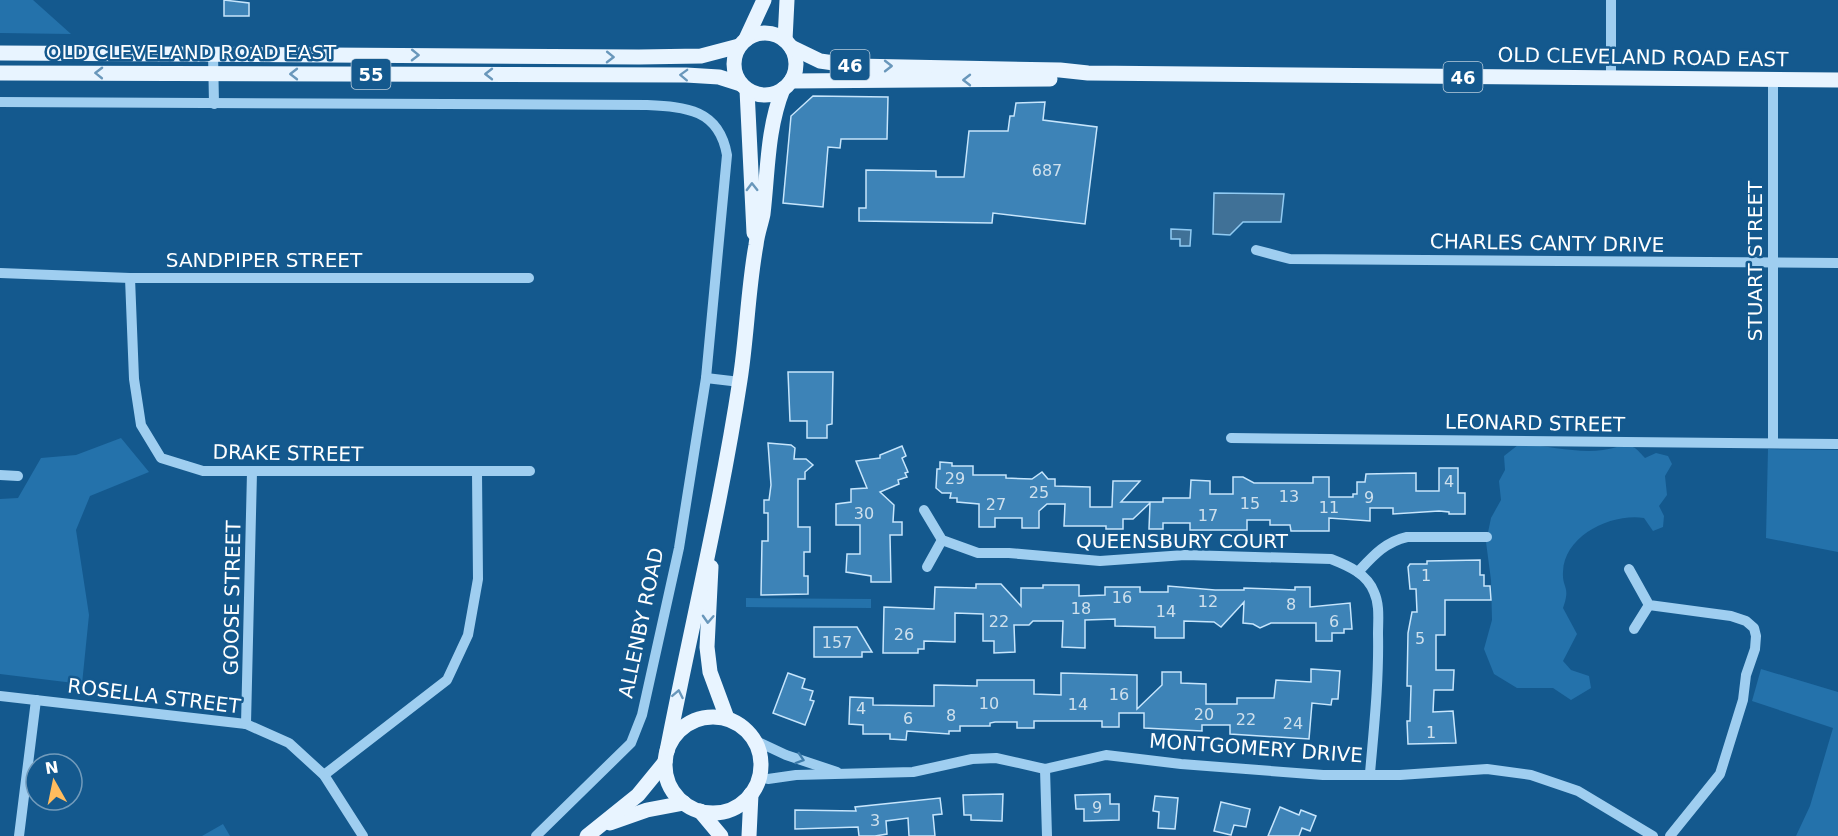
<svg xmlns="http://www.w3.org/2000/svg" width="1838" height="836" viewBox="0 0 1838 836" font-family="'DejaVu Sans',sans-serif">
  <rect width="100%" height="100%" fill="#14598e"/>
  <g fill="#2472ab">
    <path d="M0,0H33L71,34L0,33Z"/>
    <path d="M121,438L149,472L90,496L76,530L89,615L82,684L0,674V499L18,498L41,458L76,455Z"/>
    <path d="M1518,445C1546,444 1575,454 1603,450C1613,449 1624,443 1635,448C1638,450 1642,455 1645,458L1656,453L1668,456L1672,464L1665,476L1667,495L1659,506L1664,516L1663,527L1653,531L1644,518C1612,513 1564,535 1563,572C1562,589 1571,586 1563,608L1577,634L1563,661L1571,670L1589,676L1591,688L1571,700L1553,688H1517L1494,674L1484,649L1492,620L1491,580L1486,542L1491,518L1501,500L1499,481L1505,470L1504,456Z"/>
    <path d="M1768,449L1838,450V552L1766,538Z"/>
    <path d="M746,598L871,599V608L746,607Z"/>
    <path d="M1761,669L1838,692V836H1796L1810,806L1833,728L1752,701Z"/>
    <path d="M223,824L230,836H202Z"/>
  </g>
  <g fill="#407197" stroke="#91cbf3" stroke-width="1.5">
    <path d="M1214,193L1284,194L1281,222H1243L1230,235L1213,234Z"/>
    <path d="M1171,229L1191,230L1190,246H1180V239H1171Z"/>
  </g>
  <g fill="#3d83b7" stroke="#c6e5fc" stroke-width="1.5">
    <path d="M224,0L249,3V16H224Z"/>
    <path d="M813,96L888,97L887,139H841L840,148L828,147L823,207L783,203L791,116Z"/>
    <path d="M1045,102L1043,120L1097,127L1085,224L993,213L992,223L859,221V208H866V170L936,171V177H964L969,131H1008L1010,116H1014L1016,103Z"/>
    <path d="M788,372H833L832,424L827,425V438H807V421H790Z"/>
    <path d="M768,443L791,445L795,448L794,459H806L813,465L805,472V479H798V527H810V552H804V576H808V594L761,595L762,541H768V513H764V500H769L771,485Z"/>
    <path d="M902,446L906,456L902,458L908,472L905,473L907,477L898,480L899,484L880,492L894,505L893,522H902V535H890L891,582H871V576L846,572L847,554H860V525H836V504L851,502V489L867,488L856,461L880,458V455Z"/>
    <path d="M940,462L952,463V466H973V475H1006V478L1032,479L1042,472L1048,479H1055V486L1090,487V507H1112L1113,481H1140L1121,502H1163V498H1190L1191,480L1210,481V494H1233V477H1243L1254,483H1313V477H1329V497H1353V494H1357V482H1365L1366,474L1416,473V491H1439V468H1458V493H1465V514H1449V512L1439,511L1393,514V508H1370V521L1329,518V531H1291L1290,525H1270V520H1247V530H1190V523H1163V529H1149L1150,503L1133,519H1123V529H1106V526H1064L1065,504H1047L1039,511V528H1022V518H995V527H979V504L957,502V498H950L951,493H942L936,488L937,469H940Z"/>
    <path d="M1480,560V575H1484V586H1490L1491,600H1445V635H1436V670H1454L1453,690H1434L1433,712L1453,711L1456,743L1408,744L1407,721H1410L1411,686H1407L1408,633L1412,612H1417L1416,589H1410L1408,567L1410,564H1427V561Z"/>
    <path d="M976,584H1001L1021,606V588H1043V585H1079V596L1105,595V587H1140V592H1168V586L1215,590H1244V588L1295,590V587H1310V607L1350,603L1352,629H1344V633H1332V641H1316V623H1271L1260,628L1253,624L1243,623L1244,602L1221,627L1214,622L1184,621V638H1155V627L1115,626V619L1085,620V648L1062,647L1063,621H1033L1029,625H1014L1015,652L994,653V641H983V614L955,613V642L924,641V649H918V653H883L884,607L934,609L935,587L976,588Z"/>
    <path d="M814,627H857L872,652H862V657H814Z"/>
    <path d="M1311,669L1340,671L1338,699H1332L1331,705L1312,703L1309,739L1230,734V725H1202V731L1144,728V713H1119V727H1102V721H1034V728H1017V722H995L990,723V726H960V731H949V734L907,731L906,740L890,739V734H863V725L849,724L850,697L873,698V705L934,706V685L977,686V680H1034V694L1061,695V673L1137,675V709L1162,685V672H1181V683L1206,684V704H1237V698H1274L1276,680L1311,682Z"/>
    <path d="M788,673L805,679L802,688L813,691L810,700L814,701L805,725L773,713Z"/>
    <path d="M1003,794L1002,821L971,820V815H964L963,795Z"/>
    <path d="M1110,794V804H1119V820L1084,821V809H1076L1075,795Z"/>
    <path d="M1155,796L1178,798L1175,829L1158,828L1159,812L1153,811Z"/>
    <path d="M940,798L942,814L933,815L935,836H909L908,818L886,821L887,834L875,836H859L858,827L795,829V810L856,811L855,807Z"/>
    <path d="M1221,802L1250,809L1246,827L1234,825L1231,835L1214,831Z"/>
    <path d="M1280,807L1299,815L1301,810L1316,816L1310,831L1302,828L1299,836H1268Z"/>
  </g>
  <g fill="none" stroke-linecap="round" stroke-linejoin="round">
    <g stroke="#9fcef0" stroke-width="10">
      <path d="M213,53L214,104"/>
      <path d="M1611,78V0"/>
      <path d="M0,102L647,105C686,107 719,109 727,155L706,378L679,548L642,715L631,743L536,836"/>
      <path d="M1256,250L1290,259L1838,263"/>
      <path d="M0,273L130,278H529"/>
      <path d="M130,278L134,379L141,425L161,458L203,471H530"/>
      <path d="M706,378L740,382"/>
      <path d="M1231,438L1838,444"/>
      <path d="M1773,443V80"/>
      <path d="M0,475L18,476"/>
      <path d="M924,510L942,540L978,553H1009L1100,561L1185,555L1331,559C1349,566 1367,574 1374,592C1380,605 1378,620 1378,634C1379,681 1374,727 1370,773"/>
      <path d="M927,567L942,540"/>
      <path d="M1629,569L1649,605L1731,616L1746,621L1754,628L1756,636L1755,649L1746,675L1743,700L1720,774L1670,836"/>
      <path d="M1358,572C1373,556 1385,542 1407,537H1487"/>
      <path d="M1634,629L1649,605"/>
      <path d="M0,696L246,724L289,743L324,775L363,836"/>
      <path d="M246,724L252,472"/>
      <path d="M756,741L786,755L837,772"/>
      <path d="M1045,769L1047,836"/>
      <path d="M324,775L447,680L468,635L478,579L477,472"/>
      <path d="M760,777L768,779L796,775L913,772L972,759L996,758L1045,769L1106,755L1181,764L1323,775H1400L1487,769L1531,775L1578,791L1653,836"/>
      <path d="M19,836L36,700"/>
    </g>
    <g stroke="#e8f4ff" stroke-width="15">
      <circle cx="765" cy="64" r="31"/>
      <path d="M746,39L764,0"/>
      <path d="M785,40L787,0"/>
      <path d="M791,47L820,61L855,66L1060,70L1088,73L1838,80"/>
      <path d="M0,53L639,57L701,56L739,46"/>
      <path d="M0,73L686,75L719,77L741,84"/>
      <path d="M791,81L1050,79"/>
      <path d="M747,90L754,233"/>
      <path d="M711,567L707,647L710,672L727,718"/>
      <circle cx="713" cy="765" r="48"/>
      <path d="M667,751C691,627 721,505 740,380C747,335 748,289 756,245C757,234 761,224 763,214C768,171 767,129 783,89"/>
      <path d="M700,811L721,836"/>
      <path d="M610,823L647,810L684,803"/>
      <path d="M587,836L638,795L665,762"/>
      <path d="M749,836L751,794"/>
    </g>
  </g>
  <defs><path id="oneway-chevron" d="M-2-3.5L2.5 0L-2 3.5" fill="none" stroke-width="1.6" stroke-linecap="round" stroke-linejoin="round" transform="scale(1.5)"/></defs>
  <g stroke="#6997bb">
    <use href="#oneway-chevron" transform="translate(415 55) rotate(1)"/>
    <use href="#oneway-chevron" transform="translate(610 57) rotate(1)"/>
    <use href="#oneway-chevron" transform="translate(888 66)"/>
    <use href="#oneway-chevron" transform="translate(99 73) rotate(-179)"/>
    <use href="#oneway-chevron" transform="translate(294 74) rotate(-180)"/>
    <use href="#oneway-chevron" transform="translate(489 74) rotate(-180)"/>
    <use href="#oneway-chevron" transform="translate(684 75) rotate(-178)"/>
    <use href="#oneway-chevron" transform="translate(967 80) rotate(-180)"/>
    <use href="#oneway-chevron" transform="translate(752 187) rotate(-91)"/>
    <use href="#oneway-chevron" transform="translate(708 619) rotate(93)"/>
    <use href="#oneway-chevron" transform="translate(678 694) rotate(-79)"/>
  </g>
  <use stroke="#3e7cab" href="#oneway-chevron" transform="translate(800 759) rotate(18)"/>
  <g text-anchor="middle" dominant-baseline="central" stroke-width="5" stroke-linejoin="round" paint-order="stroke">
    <g font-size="16" fill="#cee0ed">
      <text x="1047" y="170">687</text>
      <text x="955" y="478">29</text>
      <text x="1449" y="481">4</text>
      <text x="1039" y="492">25</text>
      <text x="1289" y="496">13</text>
      <text x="1369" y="497">9</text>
      <text x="1250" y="503">15</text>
      <text x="996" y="504">27</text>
      <text x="1329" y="507">11</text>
      <text x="864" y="513">30</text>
      <text x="1208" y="515">17</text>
      <text x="1426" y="575">1</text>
      <text x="1122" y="597">16</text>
      <text x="1208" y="601">12</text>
      <text x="1291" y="604">8</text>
      <text x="1081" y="608">18</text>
      <text x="1166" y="611">14</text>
      <text x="999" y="621">22</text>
      <text x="1334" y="621">6</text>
      <text x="904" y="634">26</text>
      <text x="1420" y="638">5</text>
      <text x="837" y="642">157</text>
      <text x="1119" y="694">16</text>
      <text x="989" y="703">10</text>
      <text x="1078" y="704">14</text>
      <text x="861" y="708">4</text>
      <text x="1204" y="714">20</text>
      <text x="951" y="715">8</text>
      <text x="908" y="718">6</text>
      <text x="1246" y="719">22</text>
      <text x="1293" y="723">24</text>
      <text x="1431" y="732">1</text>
      <text x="1097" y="807">9</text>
      <text x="875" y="820">3</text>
    </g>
    <g fill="#14598e" stroke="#b8cddd" stroke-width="1.5">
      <rect x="830.5" y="50" width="39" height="30" rx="4.5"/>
      <rect x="351.5" y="59" width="39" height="30" rx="4.5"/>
      <rect x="1443.5" y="62" width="39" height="30" rx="4.5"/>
    </g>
    <g font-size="18" font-weight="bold" fill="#fff">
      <text x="850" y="65">46</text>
      <text x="371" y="74">55</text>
      <text x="1463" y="77">46</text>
    </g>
    <g font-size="20" fill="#fff" stroke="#14598e">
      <text x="191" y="52">OLD CLEVELAND ROAD EAST</text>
      <text transform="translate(1643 57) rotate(1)">OLD CLEVELAND ROAD EAST</text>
      <text transform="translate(1547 243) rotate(1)">CHARLES CANTY DRIVE</text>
      <text x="264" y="260">SANDPIPER STREET</text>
      <text transform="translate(1755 261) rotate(-90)">STUART STREET</text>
      <text transform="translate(1535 423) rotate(1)">LEONARD STREET</text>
      <text transform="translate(288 453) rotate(1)">DRAKE STREET</text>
      <text x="1182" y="541">QUEENSBURY COURT</text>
      <text transform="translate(232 598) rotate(-89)">GOOSE STREET</text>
      <text transform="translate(641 623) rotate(-78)">ALLENBY ROAD</text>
      <text transform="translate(154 696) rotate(7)">ROSELLA STREET</text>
      <text transform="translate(1256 748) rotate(4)">MONTGOMERY DRIVE</text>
    </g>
  </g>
  <g transform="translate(54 782) rotate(351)"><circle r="28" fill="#14598e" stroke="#729bbb" stroke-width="1.5"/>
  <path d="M0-4.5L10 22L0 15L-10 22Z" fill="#ffbc5e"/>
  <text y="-9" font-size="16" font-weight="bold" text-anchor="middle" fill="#ffffff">N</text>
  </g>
</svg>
